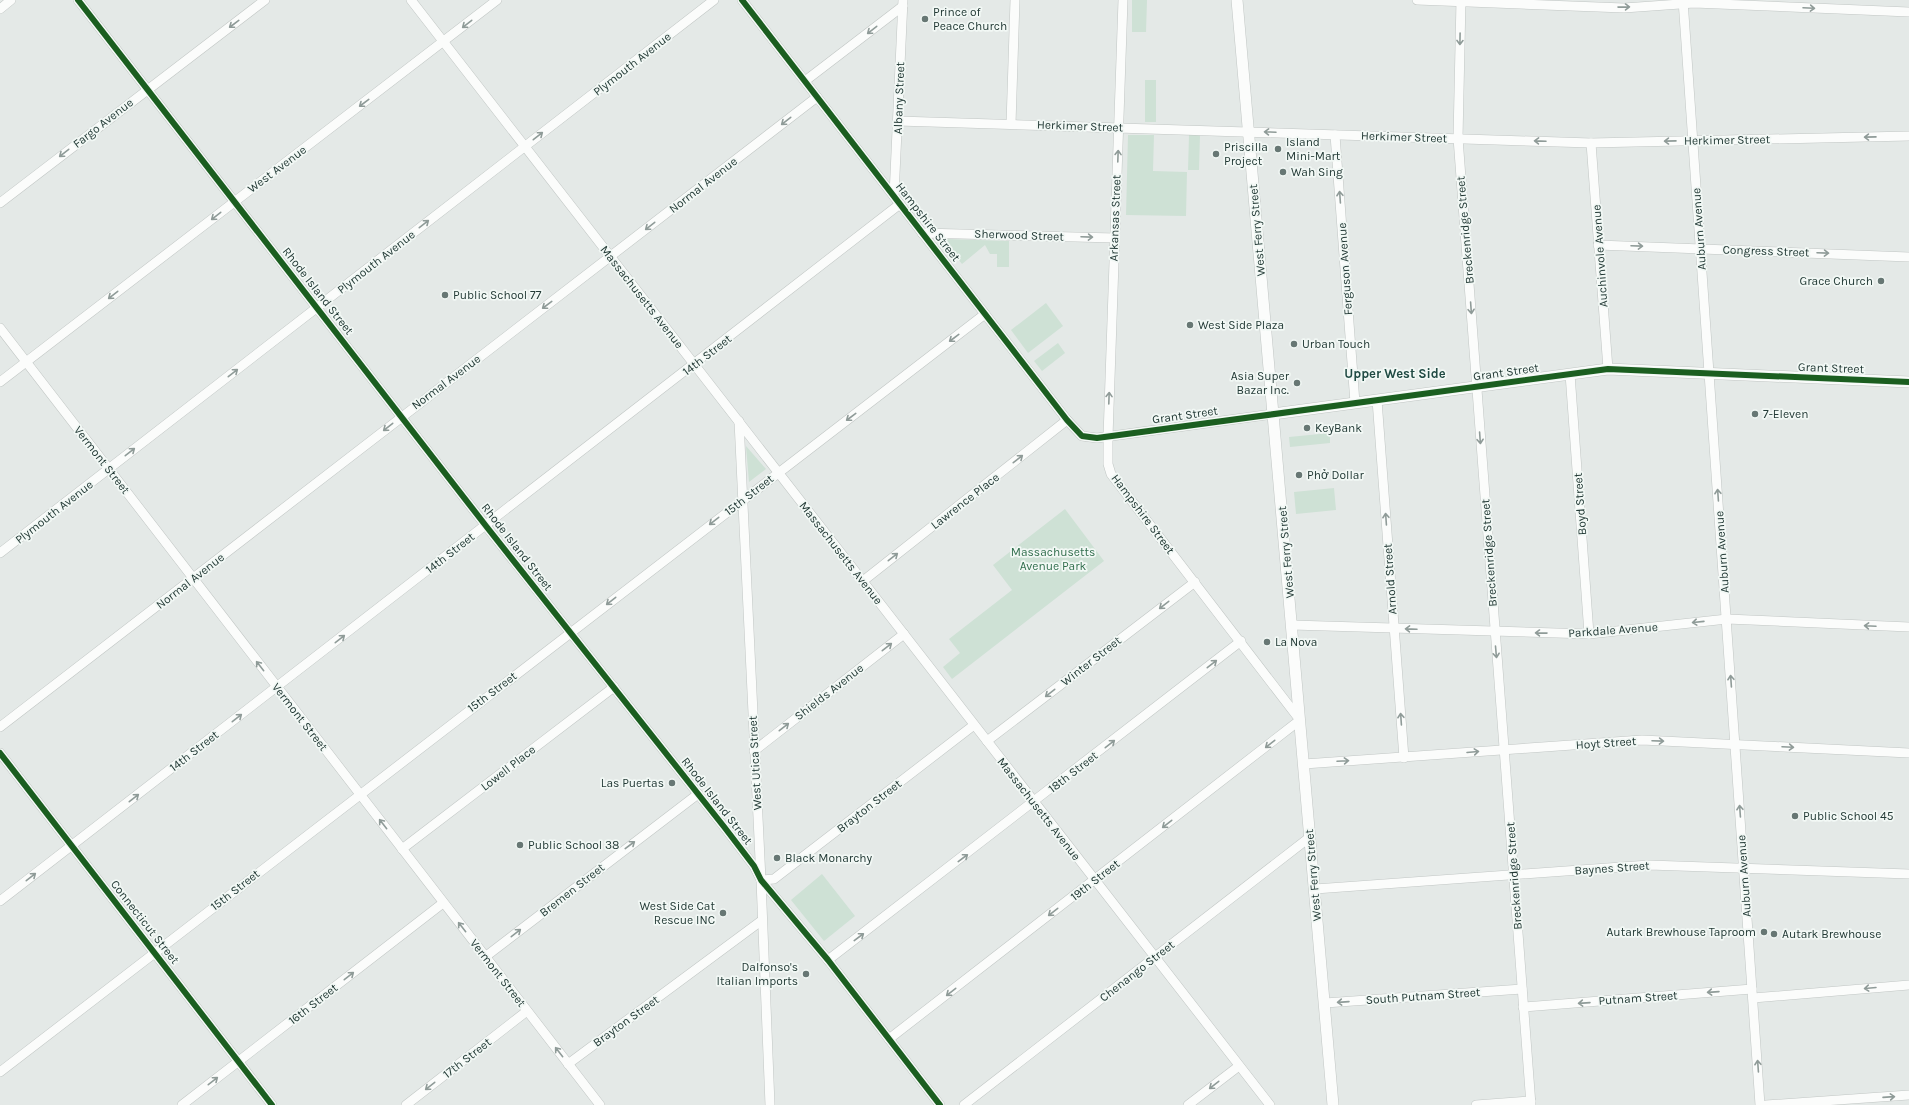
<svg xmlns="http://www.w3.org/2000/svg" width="1909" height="1105" viewBox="0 0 1909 1105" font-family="Karla,sans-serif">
  <rect width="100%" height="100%" fill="#e4e9e7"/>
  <g fill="#cee1d5">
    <path d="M1132,0H1147L1146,32H1132Z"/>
    <rect x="1145" y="80" width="11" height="42"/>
    <path d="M1128,135H1154L1153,171L1187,172L1186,216L1126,215Z"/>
    <path d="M1189,135H1200L1199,170H1188Z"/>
    <path d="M947,239L1009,241V267H997V254H990L985,245L962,264L945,243Z"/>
    <path d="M1046,303L1063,326L1028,353L1011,330Z"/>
    <path d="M1058,343L1065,353L1042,371L1034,361Z"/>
    <path d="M1330,433V443L1290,447L1289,437Z"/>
    <path d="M746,446L766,469L749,482Z"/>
    <path d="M1334,488L1336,510L1296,514L1294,492Z"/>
    <path d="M1065,509L1104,561L952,679L943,667L960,653L949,639L1012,590L993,565Z"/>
    <path d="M822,874L855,916L824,941L791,900Z"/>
  </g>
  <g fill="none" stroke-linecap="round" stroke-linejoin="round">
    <g stroke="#c1c6c4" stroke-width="10">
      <g id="minor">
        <path d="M78,0L486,526L725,828L754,866L761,880L828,960L940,1105"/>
        <path d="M411,0L1270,1105"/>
        <path d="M742,0L1067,420L1082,436L1097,438L1273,414"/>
        <path d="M1417,0L1624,8L1694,3L1909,12"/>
        <path d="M1461,0L1458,138L1531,1105"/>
        <path d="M1683,0L1760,1105"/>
        <path d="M0,9L11,0"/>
        <path d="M805,81L903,6"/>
        <path d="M898,121L1591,143L1909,136"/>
        <path d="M1011,124L1015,0"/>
        <path d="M1335,135L1355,403"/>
        <path d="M1591,143L1608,369"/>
        <path d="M894,196L903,0"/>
        <path d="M0,203L265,0"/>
        <path d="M922,233L1115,238"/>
        <path d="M1598,245L1909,257"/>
        <path d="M0,328L600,1105"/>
        <path d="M1570,374L1589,634"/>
        <path d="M0,382L497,0"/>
        <path d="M1377,400L1404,758"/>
        <path d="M739,421L761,880L770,1105"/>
        <path d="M0,553L714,0"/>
        <path d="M863,581L1067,420"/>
        <path d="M1292,625L1589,634L1727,619L1909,627"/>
        <path d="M0,727L817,97"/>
        <path d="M987,741L1195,582"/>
        <path d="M754,751L904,634"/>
        <path d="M0,753L272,1105"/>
        <path d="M1304,764L1642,740L1909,753"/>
        <path d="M402,849L614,687"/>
        <path d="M761,880L774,879L974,725"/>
        <path d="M1315,889L1649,865L1909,874"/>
        <path d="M0,901L900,204"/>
        <path d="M485,957L698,794"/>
        <path d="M828,960L1241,641"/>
        <path d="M1753,998L1909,985"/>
        <path d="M1325,1003L1522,989"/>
        <path d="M1523,1007L1752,989"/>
        <path d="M889,1039L1300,720L1111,474L1108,464V437L1123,0"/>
        <path d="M568,1064L761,921"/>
        <path d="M0,1072L985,314"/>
        <path d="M182,1105L443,903"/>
        <path d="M406,1105L527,1011"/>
        <path d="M964,1105L1310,837"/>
        <path d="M1188,1105L1239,1066"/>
        <path d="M1476,1105L1531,1101"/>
        <path d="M1766,1105L1909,1095"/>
      </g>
    </g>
    <g stroke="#c1c6c4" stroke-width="12">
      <g id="tertiary">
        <path d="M1237,0L1333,1105"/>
        <path d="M1273,414L1608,369L1909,382"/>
      </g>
    </g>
    <use href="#minor" stroke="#fbfcfb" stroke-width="9"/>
    <use href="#tertiary" stroke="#fbfcfb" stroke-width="11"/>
    <g stroke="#f2f8f5" stroke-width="8">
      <g id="cycleway">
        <path d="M78,0L486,526L725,828L754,866L761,880L828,960L940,1105"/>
        <path d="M742,0L1067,420L1082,436L1097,438L1608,369L1909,382"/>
        <path d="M0,753L272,1105"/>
      </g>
    </g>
    <use href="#cycleway" stroke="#1b5e20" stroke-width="6"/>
  </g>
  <defs><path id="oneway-shaft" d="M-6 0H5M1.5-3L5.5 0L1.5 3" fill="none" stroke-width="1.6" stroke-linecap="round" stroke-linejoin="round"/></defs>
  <g stroke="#8f9b98">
    <use href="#oneway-shaft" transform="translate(1624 7) rotate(-1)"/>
    <use href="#oneway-shaft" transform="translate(1809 8) rotate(3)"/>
    <use href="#oneway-shaft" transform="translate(234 24) rotate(143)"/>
    <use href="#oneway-shaft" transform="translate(467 24) rotate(142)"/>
    <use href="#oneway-shaft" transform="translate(872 30) rotate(142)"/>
    <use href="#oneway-shaft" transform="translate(1460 39) rotate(91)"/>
    <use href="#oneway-shaft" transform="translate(364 103) rotate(143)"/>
    <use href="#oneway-shaft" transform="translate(786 121) rotate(142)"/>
    <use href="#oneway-shaft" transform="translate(1270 132) rotate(-178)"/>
    <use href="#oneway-shaft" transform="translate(538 136) rotate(-38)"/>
    <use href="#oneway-shaft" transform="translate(1870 137) rotate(179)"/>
    <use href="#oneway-shaft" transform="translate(1540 141) rotate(-178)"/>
    <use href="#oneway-shaft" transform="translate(1670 141) rotate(179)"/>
    <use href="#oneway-shaft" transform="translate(64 153) rotate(142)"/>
    <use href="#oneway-shaft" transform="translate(1118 156) rotate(-88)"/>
    <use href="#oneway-shaft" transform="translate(1340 197) rotate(-94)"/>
    <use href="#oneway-shaft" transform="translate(216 216) rotate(142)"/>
    <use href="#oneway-shaft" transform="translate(424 224) rotate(-38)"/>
    <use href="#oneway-shaft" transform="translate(650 226) rotate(142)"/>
    <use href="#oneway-shaft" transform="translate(1087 237) rotate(2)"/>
    <use href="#oneway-shaft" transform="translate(1637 246) rotate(2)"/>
    <use href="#oneway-shaft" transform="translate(1823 253) rotate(2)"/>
    <use href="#oneway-shaft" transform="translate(113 295) rotate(142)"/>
    <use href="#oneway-shaft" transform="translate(547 305) rotate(143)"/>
    <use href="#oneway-shaft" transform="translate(1471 308) rotate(86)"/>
    <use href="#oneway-shaft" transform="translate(954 338) rotate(143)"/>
    <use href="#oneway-shaft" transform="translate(233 373) rotate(-38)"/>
    <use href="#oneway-shaft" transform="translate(1109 398) rotate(-88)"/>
    <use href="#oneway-shaft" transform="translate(851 417) rotate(143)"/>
    <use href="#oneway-shaft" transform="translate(388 427) rotate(142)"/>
    <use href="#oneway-shaft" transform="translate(1480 438) rotate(86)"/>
    <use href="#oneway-shaft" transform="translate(130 452) rotate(-38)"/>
    <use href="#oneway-shaft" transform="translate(1018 459) rotate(-38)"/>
    <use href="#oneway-shaft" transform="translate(1718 495) rotate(-94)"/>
    <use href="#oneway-shaft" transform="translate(1386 519) rotate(-94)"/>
    <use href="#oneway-shaft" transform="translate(714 521) rotate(142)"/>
    <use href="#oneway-shaft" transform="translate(893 557) rotate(-38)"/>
    <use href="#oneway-shaft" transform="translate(611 601) rotate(142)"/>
    <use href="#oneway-shaft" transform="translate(1164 605) rotate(142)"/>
    <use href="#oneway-shaft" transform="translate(1698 622) rotate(174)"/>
    <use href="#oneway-shaft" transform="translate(1870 626) rotate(-177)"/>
    <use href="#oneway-shaft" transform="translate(1411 629) rotate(-178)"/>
    <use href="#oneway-shaft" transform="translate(1541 633) rotate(-179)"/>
    <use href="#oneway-shaft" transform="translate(340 639) rotate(-38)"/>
    <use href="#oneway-shaft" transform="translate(887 647) rotate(-38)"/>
    <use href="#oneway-shaft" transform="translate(1496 652) rotate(85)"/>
    <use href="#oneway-shaft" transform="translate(1212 664) rotate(-38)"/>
    <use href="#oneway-shaft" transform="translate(260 666) rotate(-128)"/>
    <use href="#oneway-shaft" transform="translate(1731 681) rotate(-94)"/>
    <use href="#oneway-shaft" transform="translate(1050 693) rotate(142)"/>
    <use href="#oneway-shaft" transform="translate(237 718) rotate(-38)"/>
    <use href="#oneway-shaft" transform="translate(1401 719) rotate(-94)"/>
    <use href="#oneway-shaft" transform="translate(784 727) rotate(-38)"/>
    <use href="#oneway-shaft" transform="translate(1658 741) rotate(2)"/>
    <use href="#oneway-shaft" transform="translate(1110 744) rotate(-38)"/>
    <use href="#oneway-shaft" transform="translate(1270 744) rotate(142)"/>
    <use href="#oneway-shaft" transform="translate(1788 747) rotate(3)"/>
    <use href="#oneway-shaft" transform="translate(1473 752) rotate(-5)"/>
    <use href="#oneway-shaft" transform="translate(1343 761) rotate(-3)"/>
    <use href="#oneway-shaft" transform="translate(134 798) rotate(-38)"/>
    <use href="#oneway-shaft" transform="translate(1740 811) rotate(-94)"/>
    <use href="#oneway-shaft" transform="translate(383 824) rotate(-128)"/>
    <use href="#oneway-shaft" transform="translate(1167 824) rotate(142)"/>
    <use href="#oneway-shaft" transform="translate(630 845) rotate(-37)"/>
    <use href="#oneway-shaft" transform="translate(963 858) rotate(-37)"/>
    <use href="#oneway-shaft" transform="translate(31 877) rotate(-38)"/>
    <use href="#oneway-shaft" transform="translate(1053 912) rotate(142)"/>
    <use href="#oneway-shaft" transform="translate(462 927) rotate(-128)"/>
    <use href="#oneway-shaft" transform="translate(516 933) rotate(-38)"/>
    <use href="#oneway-shaft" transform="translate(859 937) rotate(-37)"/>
    <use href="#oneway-shaft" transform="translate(349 976) rotate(-38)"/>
    <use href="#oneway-shaft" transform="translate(1870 988) rotate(175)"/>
    <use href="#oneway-shaft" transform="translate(951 992) rotate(142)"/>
    <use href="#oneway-shaft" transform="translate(1713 992) rotate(176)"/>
    <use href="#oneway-shaft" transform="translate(1343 1002) rotate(176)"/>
    <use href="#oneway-shaft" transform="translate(1584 1003) rotate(176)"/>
    <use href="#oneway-shaft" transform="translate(559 1052) rotate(-128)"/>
    <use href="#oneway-shaft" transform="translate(1758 1066) rotate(-94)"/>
    <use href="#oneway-shaft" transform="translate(213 1081) rotate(-38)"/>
    <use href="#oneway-shaft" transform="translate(1214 1085) rotate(142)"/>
    <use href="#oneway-shaft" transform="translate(430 1086) rotate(142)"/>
    <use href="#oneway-shaft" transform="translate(1889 1097) rotate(-4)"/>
  </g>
  <g fill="#677774" stroke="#f2f8f5" stroke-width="1.5">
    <circle cx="925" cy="19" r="4"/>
    <circle cx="1278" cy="149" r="4"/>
    <circle cx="1216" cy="154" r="4"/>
    <circle cx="1283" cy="172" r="4"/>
    <circle cx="1881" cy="281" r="4"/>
    <circle cx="445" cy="295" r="4"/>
    <circle cx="1190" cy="325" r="4"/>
    <circle cx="1294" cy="344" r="4"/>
    <circle cx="1297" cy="383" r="4"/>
    <circle cx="1755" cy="414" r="4"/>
    <circle cx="1307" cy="428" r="4"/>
    <circle cx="1299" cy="475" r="4"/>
    <circle cx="1267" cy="642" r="4"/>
    <circle cx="672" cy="783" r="4"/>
    <circle cx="1795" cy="816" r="4"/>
    <circle cx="520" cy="845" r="4"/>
    <circle cx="777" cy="858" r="4"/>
    <circle cx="723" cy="913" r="4"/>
    <circle cx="1764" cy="932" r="4"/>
    <circle cx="1774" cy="934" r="4"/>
    <circle cx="806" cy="974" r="4"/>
  </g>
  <g text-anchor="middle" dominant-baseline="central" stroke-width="3.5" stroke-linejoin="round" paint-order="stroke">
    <g font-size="12" fill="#233a36" stroke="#f2f8f5" text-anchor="start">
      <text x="933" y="12">Prince of<tspan x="933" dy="14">Peace Church</tspan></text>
      <text x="1286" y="142">Island<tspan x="1286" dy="14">Mini-Mart</tspan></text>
      <text x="1224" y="147">Priscilla<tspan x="1224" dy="14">Project</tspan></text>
      <text x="1291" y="172">Wah Sing</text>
      <text x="1873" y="281" text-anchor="end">Grace Church</text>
      <text x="453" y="295">Public School 77</text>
      <text x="1198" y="325">West Side Plaza</text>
      <text x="1302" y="344">Urban Touch</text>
      <text x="1289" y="376" text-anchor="end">Asia Super<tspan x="1289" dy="14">Bazar Inc.</tspan></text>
      <text x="1763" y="414">7-Eleven</text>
      <text x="1315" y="428">KeyBank</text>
      <text x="1307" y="475">Phở Dollar</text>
      <text x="1275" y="642">La Nova</text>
      <text x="664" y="783" text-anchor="end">Las Puertas</text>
      <text x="1803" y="816">Public School 45</text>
      <text x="528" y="845">Public School 38</text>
      <text x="785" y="858">Black Monarchy</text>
      <text x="715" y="906" text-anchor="end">West Side Cat<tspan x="715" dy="14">Rescue INC</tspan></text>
      <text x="1756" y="932" text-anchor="end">Autark Brewhouse Taproom</text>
      <text x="1782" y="934">Autark Brewhouse</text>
      <text x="798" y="967" text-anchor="end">Dalfonso's<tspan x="798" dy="14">Italian Imports</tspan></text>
    </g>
    <g font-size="12" fill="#233a36" stroke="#f2f8f5">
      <text transform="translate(632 64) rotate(-38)">Plymouth Avenue</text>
      <text transform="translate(899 98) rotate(-88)">Albany Street</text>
      <text transform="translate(103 123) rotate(-38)">Fargo Avenue</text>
      <text transform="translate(1080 126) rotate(2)">Herkimer Street</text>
      <text transform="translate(1404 137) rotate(2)">Herkimer Street</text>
      <text transform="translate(1727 140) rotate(-1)">Herkimer Street</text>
      <text transform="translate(277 169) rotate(-37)">West Avenue</text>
      <text transform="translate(703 185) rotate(-38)">Normal Avenue</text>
      <text transform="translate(1115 218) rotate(-88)">Arkansas Street</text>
      <text transform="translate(928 222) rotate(52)">Hampshire Street</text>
      <text transform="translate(1699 229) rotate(-94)">Auburn Avenue</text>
      <text transform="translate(1257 230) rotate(-95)">West Ferry Street</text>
      <text transform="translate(1465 230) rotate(-95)">Breckenridge Street</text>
      <text transform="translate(1019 235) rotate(2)">Sherwood Street</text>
      <text transform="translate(1766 251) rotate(2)">Congress Street</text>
      <text transform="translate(1600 256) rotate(-94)">Auchinvole Avenue</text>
      <text transform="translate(376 262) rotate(-38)">Plymouth Avenue</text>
      <text transform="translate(1345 269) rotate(-94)">Ferguson Avenue</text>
      <text transform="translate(318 291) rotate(52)">Rhode Island Street</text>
      <text transform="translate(642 297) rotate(52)">Massachusetts Avenue</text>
      <text transform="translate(707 355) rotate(-38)">14th Street</text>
      <text transform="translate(1831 368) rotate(2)">Grant Street</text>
      <text transform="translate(1506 372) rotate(-8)">Grant Street</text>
      <text transform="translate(446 382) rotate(-37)">Normal Avenue</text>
      <text transform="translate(1185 415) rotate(-8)">Grant Street</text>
      <text transform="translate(102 460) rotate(52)">Vermont Street</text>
      <text transform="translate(749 495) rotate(-38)">15th Street</text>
      <text transform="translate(965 501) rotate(-38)">Lawrence Place</text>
      <text transform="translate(1580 504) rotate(-94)">Boyd Street</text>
      <text transform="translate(54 512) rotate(-38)">Plymouth Avenue</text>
      <text transform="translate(1143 514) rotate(53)">Hampshire Street</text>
      <text transform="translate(517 547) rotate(52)">Rhode Island Street</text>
      <text transform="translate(1286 552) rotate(-95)">West Ferry Street</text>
      <text transform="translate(1722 552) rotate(-94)">Auburn Avenue</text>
      <text transform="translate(450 553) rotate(-38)">14th Street</text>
      <text transform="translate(841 553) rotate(52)">Massachusetts Avenue</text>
      <text transform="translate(1489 553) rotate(-94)">Breckenridge Street</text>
      <text transform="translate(1390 579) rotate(-94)">Arnold Street</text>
      <text transform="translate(190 581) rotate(-38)">Normal Avenue</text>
      <text transform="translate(1613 630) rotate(-4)">Parkdale Avenue</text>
      <text transform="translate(1091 661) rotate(-38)">Winter Street</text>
      <text transform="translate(492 692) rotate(-37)">15th Street</text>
      <text transform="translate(829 692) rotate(-38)">Shields Avenue</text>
      <text transform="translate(300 717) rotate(52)">Vermont Street</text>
      <text transform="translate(1606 743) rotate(-4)">Hoyt Street</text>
      <text transform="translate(194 751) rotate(-38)">14th Street</text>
      <text transform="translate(755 763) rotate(-93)">West Utica Street</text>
      <text transform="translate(508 768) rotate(-38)">Lowell Place</text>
      <text transform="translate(1073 772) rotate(-38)">18th Street</text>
      <text transform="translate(717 801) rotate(52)">Rhode Island Street</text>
      <text transform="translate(869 806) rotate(-38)">Brayton Street</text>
      <text transform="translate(1039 809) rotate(52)">Massachusetts Avenue</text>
      <text transform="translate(1612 868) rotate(-4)">Baynes Street</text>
      <text transform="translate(1313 875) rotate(-95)">West Ferry Street</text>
      <text transform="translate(1514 876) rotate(-94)">Breckenridge Street</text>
      <text transform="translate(1744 876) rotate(-94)">Auburn Avenue</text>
      <text transform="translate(1095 880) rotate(-38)">19th Street</text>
      <text transform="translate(235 890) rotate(-38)">15th Street</text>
      <text transform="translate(572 890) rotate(-38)">Bremen Street</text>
      <text transform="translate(145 922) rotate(52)">Connecticut Street</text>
      <text transform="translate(1137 971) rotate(-38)">Chenango Street</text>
      <text transform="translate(498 973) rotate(52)">Vermont Street</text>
      <text transform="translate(1423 996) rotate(-4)">South Putnam Street</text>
      <text transform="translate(1638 998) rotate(-4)">Putnam Street</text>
      <text transform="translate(313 1004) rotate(-38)">16th Street</text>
      <text transform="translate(626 1021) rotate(-36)">Brayton Street</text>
      <text transform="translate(467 1058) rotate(-38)">17th Street</text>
    </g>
    <g font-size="12" fill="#316e4d" stroke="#f2f8f5">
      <text x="1053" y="552">Massachusetts<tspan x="1053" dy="14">Avenue Park</tspan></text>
    </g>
    <g font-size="13" font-weight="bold" fill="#214b44" stroke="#f2f8f5">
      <text x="1395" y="373">Upper West Side</text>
    </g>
  </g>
</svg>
